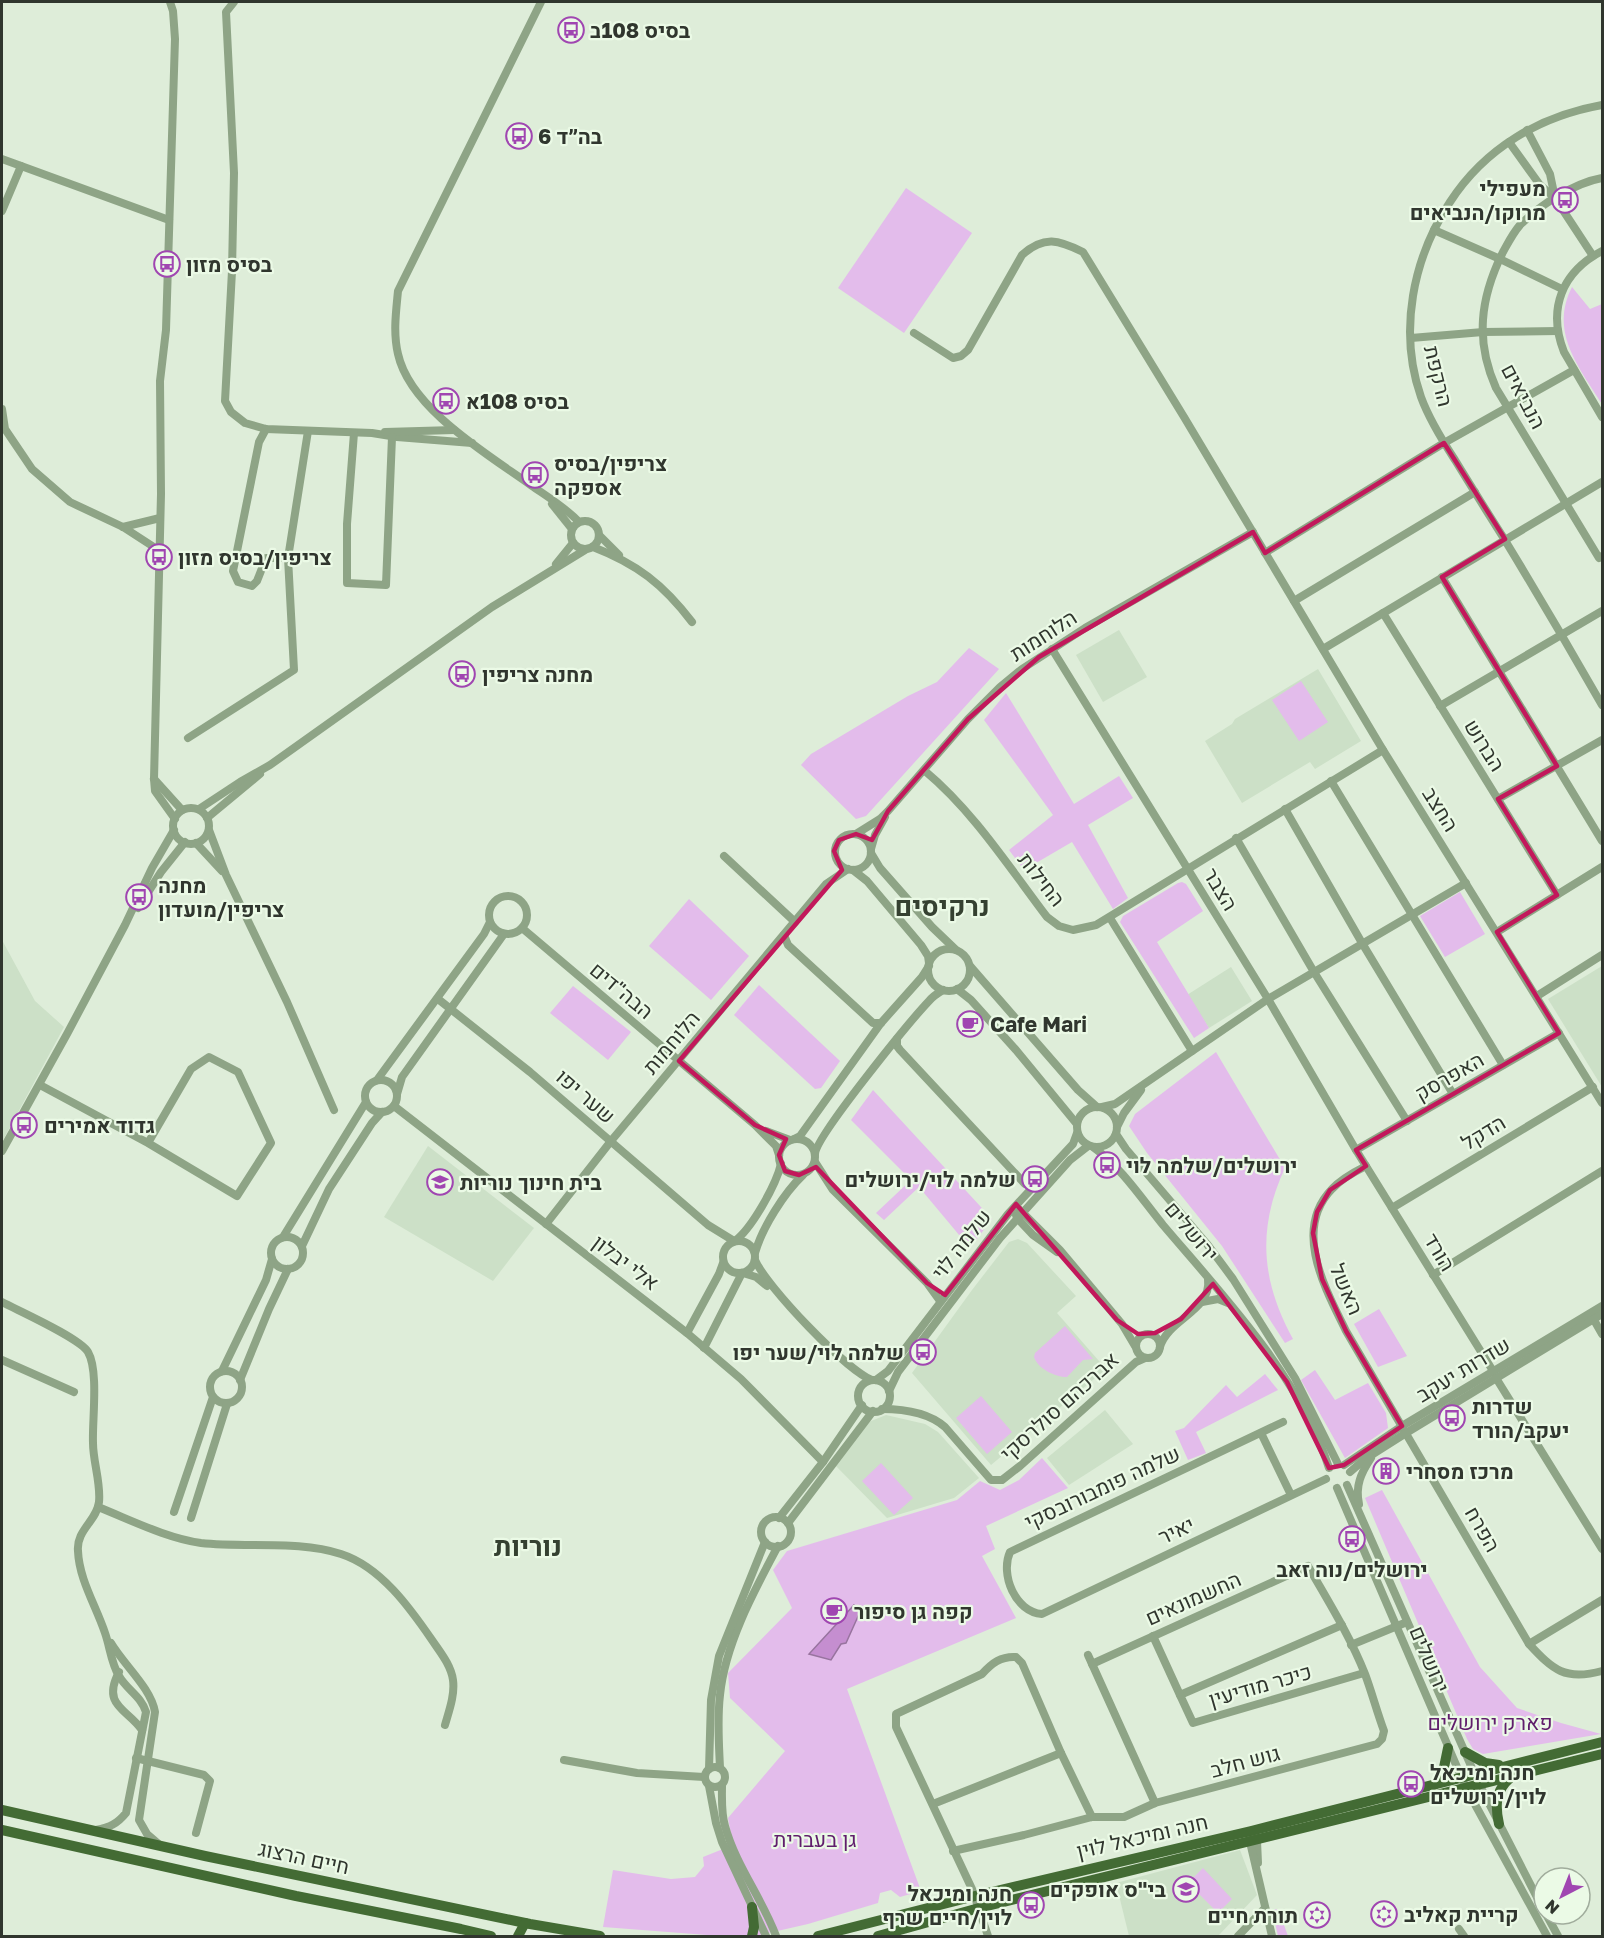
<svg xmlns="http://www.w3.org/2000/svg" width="1604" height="1938" viewBox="0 0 1604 1938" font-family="'Golos Text',Heebo,sans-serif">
  <rect width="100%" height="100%" fill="#deedd9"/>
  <g fill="#cce0c7">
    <path d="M1119,630L1147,677L1103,702L1076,655Z"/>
    <path d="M1318,669L1361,741L1315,769L1310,762L1242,803L1205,741L1232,724L1235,719Z"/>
    <path d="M2,940L35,1001L64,1027L2,1142Z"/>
    <path d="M1602,966V1087L1548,999Z"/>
    <path d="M1231,967L1252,1001L1209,1028L1187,995Z"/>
    <path d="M428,1146L534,1228L493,1281L384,1217Z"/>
    <path d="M1018,1239L1027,1243L1076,1296L1057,1313L1106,1369L991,1465L912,1373L972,1290L1009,1242Z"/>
    <path d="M1105,1410L1133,1444L1069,1485L1047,1458Z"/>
    <path d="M886,1415L925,1424L938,1432L979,1478L954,1498L887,1518L834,1464L866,1423Z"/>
    <path d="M1240,1850L1257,1895L1218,1936H1129L1116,1883Z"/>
  </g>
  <g fill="#e3bceb">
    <path d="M906,188L972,233L904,333L838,288Z"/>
    <path d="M1572,287L1590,309L1602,304V404C1579,367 1549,332 1572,287Z"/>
    <path d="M969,648L999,669L866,816L856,819L801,765L811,754L908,696L937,682Z"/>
    <path d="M1301,681L1328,722L1299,741L1272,700Z"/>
    <path d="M1006,693L1074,804L1119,776L1133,798L1088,825L1128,898L1113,909L1072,842L1024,870L1009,850L1053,815L984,720Z"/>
    <path d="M1182,882L1186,884L1203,911L1157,942L1209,1028L1194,1038L1120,922L1123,916L1178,883Z"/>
    <path d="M1460,892L1485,934L1445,957L1420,916Z"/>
    <path d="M689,899L749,956L711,1000L649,946Z"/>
    <path d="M759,985L840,1061L821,1088L815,1089L734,1015Z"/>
    <path d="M573,986L631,1032L608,1060L550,1013Z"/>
    <path d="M1216,1052L1285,1168C1257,1228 1261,1281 1293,1339L1285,1343L1222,1246L1147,1153L1129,1126L1135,1114Z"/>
    <path d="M873,1090L992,1219L970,1248L919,1187L884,1220L876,1213L911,1180L851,1120Z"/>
    <path d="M1379,1309L1407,1356L1378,1367L1354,1324Z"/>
    <path d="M1065,1326L1093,1359L1083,1360L1067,1377C1055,1377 1038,1369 1034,1357L1035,1353Z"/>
    <path d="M1315,1370L1335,1400L1368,1383L1386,1413L1388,1428L1345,1458L1301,1380Z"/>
    <path d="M1265,1374L1278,1390L1196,1432L1206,1453L1188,1460L1175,1431L1184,1428L1226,1385L1237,1397Z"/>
    <path d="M981,1396L1012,1432L987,1454L956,1418Z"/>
    <path d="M1042,1458L1068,1488L986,1526L995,1549L982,1556L1016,1618L847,1689L921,1891L900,1897L891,1890L880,1893L878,1903L808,1924L756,1936H720L603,1927L613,1870L671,1879L695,1877L704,1866L703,1857L733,1845L728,1818L785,1751L730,1698L728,1673L792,1608L773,1570L787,1551L957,1500L980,1481L1000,1490L1019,1480Z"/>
    <path d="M881,1463L913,1498L894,1515L862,1481Z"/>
    <path d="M1382,1490L1480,1667L1517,1708L1561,1723L1601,1734L1483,1754L1473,1749L1467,1739L1365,1498Z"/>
    <path d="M1203,1868L1232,1899L1218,1913L1188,1883Z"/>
    <path d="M1278,1909L1288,1936H1278L1272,1910Z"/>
  </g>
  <path fill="#c58ed0" stroke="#98749f" stroke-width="1.5" d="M854,1605L860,1612L846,1643L841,1644L831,1660L809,1654Z"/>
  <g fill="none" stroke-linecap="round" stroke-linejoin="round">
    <g stroke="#8ea486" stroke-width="8">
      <path d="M170,2L173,11L175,39L166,330L160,381L161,494L154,779L155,791L175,819"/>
      <path d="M234,2L226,12L234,173L232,271L225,401L231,412L245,423L266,429L372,433L397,437L472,443"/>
      <path d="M541,2L398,291C396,312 393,333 398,354C410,409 489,455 532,486C548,497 566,508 579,522"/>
      <path d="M1602,105C1540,116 1485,148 1450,202C1413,258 1398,331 1421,397C1429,419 1442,440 1455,460C1471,486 1487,512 1503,537C1537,593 1570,649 1602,705"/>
      <path d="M1527,130L1550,174L1555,198"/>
      <path d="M1509,142L1540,185L1555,198L1593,256"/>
      <path d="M2,159L169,220"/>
      <path d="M1602,178C1585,181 1571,188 1556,197C1543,205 1531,214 1520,225C1513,233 1508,243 1503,252C1480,298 1475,341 1496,388L1599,558L1602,556"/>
      <path d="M2,211L21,166"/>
      <path d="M1434,230L1500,259L1562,289"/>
      <path d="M1602,251C1562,272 1547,309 1564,352L1602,417"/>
      <path d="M914,333L953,358L961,356L968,350L1022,255C1044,235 1059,240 1083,252L1184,417L1383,750L1602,1103"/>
      <path d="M1411,338L1483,332L1558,331"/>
      <path d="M2,409L5,429L32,469L70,502L123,527L160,551"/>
      <path d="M266,429L259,442L233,571L238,582L252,586L257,581L266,558H288"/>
      <path d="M385,432L454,430"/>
      <path d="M354,433L347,524V583L386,585L392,437"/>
      <path d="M552,504L572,529"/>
      <circle cx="585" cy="535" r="14"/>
      <path d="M123,527L160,518"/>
      <path d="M599,535L619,555"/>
      <path d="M593,547C637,564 663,584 692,622"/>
      <path d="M1265,553L1444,443L1574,370"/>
      <path d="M556,564L573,543"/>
      <path d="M1442,577L1602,841"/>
      <path d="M1294,601L1475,492"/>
      <path d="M1383,613L1557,895"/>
      <path d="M1052,649L1268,999L1356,1150L1493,1371"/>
      <path d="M1323,649L1602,482"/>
      <path d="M1440,706L1602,611"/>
      <path d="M188,738L294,670L288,558L308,431"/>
      <path d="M925,771C973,811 1009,867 1047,917L1059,926L1073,930L1096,925L1383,750"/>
      <path d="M154,779L182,810"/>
      <path d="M1331,781L1503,1065"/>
      <path d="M1498,799L1602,740"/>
      <circle cx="191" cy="826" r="18"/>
      <path d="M199,809L240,782L270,765L492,607L585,550"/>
      <path d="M1285,809L1362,943L1453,1094"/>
      <path d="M207,818L260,774"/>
      <path d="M209,830L226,875L287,1002L334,1110"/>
      <circle cx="853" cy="852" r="18"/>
      <path d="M856,834L880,819L888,811L968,719L1000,687L1022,669L1085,628L1253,532"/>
      <path d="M1236,838L1314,972L1407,1121"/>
      <path d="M196,843L222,871"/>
      <path d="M871,849L875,835L885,817"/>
      <path d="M871,853L880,868L932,927L955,949"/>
      <path d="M724,856L795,922"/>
      <path d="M853,870L867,881L921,945L928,956L929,963"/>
      <circle cx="508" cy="915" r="19"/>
      <path d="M138,908L161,872L185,842"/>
      <path d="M1110,918L1192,1051"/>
      <path d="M522,928L755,1125L776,1146L779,1155"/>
      <path d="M1497,932L1602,867"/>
      <path d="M784,935L788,945L873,1023H881"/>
      <circle cx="949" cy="970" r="21"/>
      <path d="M970,966L1078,1090L1097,1107"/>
      <path d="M957,989L971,1000L1016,1050L1076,1123"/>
      <path d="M1537,996L1602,955"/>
      <path d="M438,999L530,1072L708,1225L734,1241"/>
      <path d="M897,1039V1046L900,1050L1025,1184L1033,1187"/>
      <circle cx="381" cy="1096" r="16"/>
      <path d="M377,1080L484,934L490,922"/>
      <path d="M40,1085L148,1143L237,1196L271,1143L238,1072L209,1057L191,1069L148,1143"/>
      <path d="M397,1094L402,1077L504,934"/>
      <path d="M394,1106L687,1333L741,1379L823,1462"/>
      <circle cx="1097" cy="1127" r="20"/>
      <path d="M1102,1107L1115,1104L1268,999L1466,883"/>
      <path d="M1117,1127L1124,1113L1141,1090"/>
      <path d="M766,1131L790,1140"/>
      <path d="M1116,1134L1126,1149L1207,1244L1233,1279L1295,1378L1338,1464"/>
      <circle cx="797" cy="1157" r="18"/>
      <path d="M794,1139L800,1136L881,1023L922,977L929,966"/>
      <path d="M1093,1147C1121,1167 1142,1199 1163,1225C1224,1297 1300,1376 1329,1468"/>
      <path d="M1356,1150L1559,1033"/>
      <path d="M2,1151L67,1034L125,925L152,868L174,830"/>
      <path d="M815,1154C816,1136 911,1020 929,1001C933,996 938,993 943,990"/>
      <path d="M815,1162L833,1190L927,1283L940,1301"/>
      <path d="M1366,1166C1354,1172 1341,1179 1332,1189C1292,1230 1326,1290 1346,1331L1529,1644C1553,1670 1565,1681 1602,1671"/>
      <path d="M1392,1208L1593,1087"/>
      <path d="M1020,1210L1060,1250L1122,1324L1135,1346"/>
      <path d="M1016,1215L1017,1218L1033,1235L1057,1252"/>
      <path d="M546,1224L611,1141L826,884L848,869"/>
      <circle cx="287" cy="1253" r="16"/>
      <path d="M283,1237L366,1102"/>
      <circle cx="739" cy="1257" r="16"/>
      <path d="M735,1241C752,1228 776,1185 781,1164"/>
      <path d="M302,1246L329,1189L372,1123L382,1112"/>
      <path d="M755,1253C762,1228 784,1193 803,1175"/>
      <path d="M755,1260C766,1286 847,1371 872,1380"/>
      <path d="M743,1273L756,1277L767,1286"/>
      <path d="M1433,1275L1602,1171"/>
      <path d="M2,1302C19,1311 80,1338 88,1352C99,1371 92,1421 93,1443C93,1462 101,1483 99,1502C97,1521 76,1530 78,1551C79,1579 96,1606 105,1633C110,1647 111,1663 119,1676C127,1690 141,1696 146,1712L126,1813C117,1824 110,1827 96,1830"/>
      <path d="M1202,1302L1218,1299L1228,1303"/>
      <path d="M1594,1320L1602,1334"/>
      <path d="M687,1333L719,1274L723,1263"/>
      <circle cx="1148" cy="1346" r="12"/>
      <path d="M1160,1347C1168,1319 1212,1311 1208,1279"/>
      <path d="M704,1348L742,1273"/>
      <path d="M2,1360L74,1392"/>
      <circle cx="226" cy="1387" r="16"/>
      <path d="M222,1371L266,1280L272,1259"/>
      <path d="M1496,1378L1602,1549"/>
      <path d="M240,1380L269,1309L288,1269"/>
      <path d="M876,1380L888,1371L1008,1214L1073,1144L1077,1133"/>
      <circle cx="874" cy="1396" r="16"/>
      <path d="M889,1391L898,1372L1000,1238L1070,1160L1088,1146"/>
      <path d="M882,1409C903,1409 929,1413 945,1427L991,1480H1002L1020,1466L1136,1362L1145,1358"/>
      <path d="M1283,1422L1010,1552C1000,1574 1015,1612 1042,1614L1326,1479"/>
      <path d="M1261,1433L1291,1495"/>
      <path d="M1344,1465L1402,1426L1602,1306"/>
      <path d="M1350,1472L1365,1459L1406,1433L1602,1314"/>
      <path d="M1347,1485L1479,1784L1544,1911"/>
      <path d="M1337,1488L1466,1788L1547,1936"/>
      <path d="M1359,1504C1355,1486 1361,1473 1371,1458"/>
      <path d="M98,1507C131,1520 166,1538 201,1543C246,1548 299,1540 341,1554C381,1567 410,1608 432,1640C440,1652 451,1665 453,1680C455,1695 449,1711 445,1725"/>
      <path d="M174,1512L213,1397"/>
      <circle cx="776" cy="1532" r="15"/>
      <path d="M191,1518L227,1404"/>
      <path d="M779,1518L823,1462L862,1405"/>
      <path d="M788,1523L873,1411"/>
      <path d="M1342,1625L1180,1695L1193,1723L1364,1673"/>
      <path d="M1153,1636L1180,1695"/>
      <path d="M111,1643C124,1665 151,1688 155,1712L139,1820L147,1834L161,1846"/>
      <path d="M1529,1644L1602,1600"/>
      <path d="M1351,1645L1407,1622"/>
      <path d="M1088,1655L1155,1803"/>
      <path d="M119,1672C101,1706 128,1709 142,1730"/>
      <path d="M136,1758L204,1775L210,1781L196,1833"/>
      <path d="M564,1760L637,1773L704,1777"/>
      <circle cx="715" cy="1777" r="10"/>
      <path d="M720,1768C719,1744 717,1720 720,1695C725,1644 754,1591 778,1546"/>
      <path d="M709,1769L711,1700L719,1656L765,1542"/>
      <path d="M722,1785C722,1798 721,1813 725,1826C736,1866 762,1898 776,1936"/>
      <path d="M709,1786L716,1823L722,1842L766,1936"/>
      <path d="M933,1804L1061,1753"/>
      <path d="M1254,1835L1257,1841L1258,1863"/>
      <path d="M1250,1838V1842L1272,1936"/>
      <path d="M953,1851L1024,1835L1092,1817H1124L1155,1803L1377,1744L1382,1739L1384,1731C1377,1712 1372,1693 1365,1674C1350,1636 1328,1601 1308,1566L1092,1664"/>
      <path d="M1546,1914L1558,1936"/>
      <path d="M1459,1929L1464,1936"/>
      <path d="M988,1936L972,1889L896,1727V1714L982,1674C992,1663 1001,1656 1016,1657L1022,1663L1061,1753L1092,1817"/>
      <path d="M1238,1936L1265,1908"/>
    </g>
    <g stroke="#436b34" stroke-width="10">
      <path d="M1465,1752L1485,1763L1499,1765"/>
      <path d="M1434,1785L1442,1777L1448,1748"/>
      <path d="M2,1810L205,1856L530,1924L600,1936"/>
      <path d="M1499,1824C1495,1806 1495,1791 1510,1778"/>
      <path d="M2,1830L296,1896L461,1929L491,1936"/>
      <path d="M518,1936L525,1923"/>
      <path d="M752,1936L754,1927L752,1907"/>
      <path d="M818,1936L975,1896L1251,1831L1602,1742"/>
      <path d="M878,1936L979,1908L1602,1754"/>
    </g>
  </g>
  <path fill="none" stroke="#c2185b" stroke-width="4.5" stroke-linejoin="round" d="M1444,443L1505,539L1442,577L1557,766L1498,799L1557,895L1497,932L1559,1033L1356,1150L1366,1166L1330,1190L1317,1212L1313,1233L1322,1279L1346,1331L1402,1426L1344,1465L1329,1468L1287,1382L1213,1284L1181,1319L1155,1333L1138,1334L1117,1320L1016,1204L945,1295L927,1283L816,1167L799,1175L785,1171L779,1155L786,1139L755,1125L679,1061L842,870L834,851L839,840L856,834L872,840L888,811L968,719L1039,657L1253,532L1265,553Z"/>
  <defs>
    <g id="bus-ring" transform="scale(1.35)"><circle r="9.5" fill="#ebfae6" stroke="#a046b1" stroke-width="1.5"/><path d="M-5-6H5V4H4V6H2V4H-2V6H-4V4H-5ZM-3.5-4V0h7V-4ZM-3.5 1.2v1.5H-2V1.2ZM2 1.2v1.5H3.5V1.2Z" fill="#a046b1"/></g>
    <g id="cafe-ring" transform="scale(1.35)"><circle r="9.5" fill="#ebfae6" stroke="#a046b1" stroke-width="1.5"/><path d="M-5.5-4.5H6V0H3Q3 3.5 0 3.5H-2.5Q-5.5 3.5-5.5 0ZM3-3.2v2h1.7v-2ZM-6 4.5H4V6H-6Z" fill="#a046b1"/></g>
    <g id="school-ring" transform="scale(1.35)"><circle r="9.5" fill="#ebfae6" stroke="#a046b1" stroke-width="1.5"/><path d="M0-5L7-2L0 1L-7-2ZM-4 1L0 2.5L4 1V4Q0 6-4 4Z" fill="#a046b1"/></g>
    <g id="building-ring" transform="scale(1.35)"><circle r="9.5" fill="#ebfae6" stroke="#a046b1" stroke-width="1.5"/><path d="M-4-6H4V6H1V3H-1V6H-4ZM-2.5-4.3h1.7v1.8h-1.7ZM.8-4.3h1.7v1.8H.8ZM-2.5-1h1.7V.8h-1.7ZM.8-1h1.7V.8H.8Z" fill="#a046b1"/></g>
    <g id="synagogue-ring" transform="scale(1.35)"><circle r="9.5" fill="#ebfae6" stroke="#a046b1" stroke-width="1.5"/><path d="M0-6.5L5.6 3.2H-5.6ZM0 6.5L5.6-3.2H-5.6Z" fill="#a046b1"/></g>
  </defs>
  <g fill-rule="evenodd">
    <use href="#bus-ring" x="571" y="30"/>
    <use href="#bus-ring" x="519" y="136"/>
    <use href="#bus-ring" x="1565" y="200"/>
    <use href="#bus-ring" x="167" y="264"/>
    <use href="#bus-ring" x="446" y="401"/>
    <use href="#bus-ring" x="535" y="475"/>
    <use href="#bus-ring" x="159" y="557"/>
    <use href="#bus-ring" x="462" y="674"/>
    <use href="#bus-ring" x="139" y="897"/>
    <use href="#cafe-ring" x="970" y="1024"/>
    <use href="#bus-ring" x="24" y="1125"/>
    <use href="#bus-ring" x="1107" y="1165"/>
    <use href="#bus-ring" x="1035" y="1179"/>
    <use href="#school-ring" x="440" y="1182"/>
    <use href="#bus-ring" x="923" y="1352"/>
    <use href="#bus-ring" x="1452" y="1418"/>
    <use href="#building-ring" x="1386" y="1471"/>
    <use href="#bus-ring" x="1352" y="1539"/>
    <use href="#cafe-ring" x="834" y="1611"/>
    <use href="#bus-ring" x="1411" y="1784"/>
    <use href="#school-ring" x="1186" y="1889"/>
    <use href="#bus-ring" x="1031" y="1905"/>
    <use href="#synagogue-ring" x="1384" y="1914"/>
    <use href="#synagogue-ring" x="1317" y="1915"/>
  </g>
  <g text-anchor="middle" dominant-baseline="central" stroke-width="4.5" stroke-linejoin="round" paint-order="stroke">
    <g font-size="21" font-weight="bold" fill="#30362e" stroke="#ebfae6" text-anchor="start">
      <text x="590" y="30">בסיס 108ב</text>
      <text x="538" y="136">בה״ד 6</text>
      <text x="1546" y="188" text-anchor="end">מעפילי<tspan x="1546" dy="24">מרוקו/הנביאים</tspan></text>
      <text x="186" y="264">בסיס מזון</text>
      <text x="466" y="401">בסיס 108א</text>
      <text x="554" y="463">צריפין/בסיס<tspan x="554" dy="24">אספקה</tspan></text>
      <text x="178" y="557">צריפין/בסיס מזון</text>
      <text x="482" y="674">מחנה צריפין</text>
      <text x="158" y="885">מחנה<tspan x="158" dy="24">צריפין/מועדון</tspan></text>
      <text x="990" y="1024">Cafe Mari</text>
      <text x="44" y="1125">גדוד אמירים</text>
      <text x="1126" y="1165">ירושלים/שלמה לוי</text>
      <text x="1016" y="1179" text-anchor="end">שלמה לוי/ירושלים</text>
      <text x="460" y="1182">בית חינוך נוריות</text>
      <text x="904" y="1352" text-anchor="end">שלמה לוי/שער יפו</text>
      <text x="1472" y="1406">שדרות<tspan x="1472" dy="24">יעקב/הורד</tspan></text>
      <text x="1406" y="1471">מרכז מסחרי</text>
      <text x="1352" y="1569" text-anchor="middle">ירושלים/נוה זאב</text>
      <text x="854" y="1611">קפה גן סיפור</text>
      <text x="1430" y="1772">חנה ומיכאל<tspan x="1430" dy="24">לוין/ירושלים</tspan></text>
      <text x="1166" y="1889" text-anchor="end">בי"ס אופקים</text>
      <text x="1012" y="1893" text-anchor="end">חנה ומיכאל<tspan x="1012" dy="24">לוין/חיים שרף</tspan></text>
      <text x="1404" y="1914">קריית קאליב</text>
      <text x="1298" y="1915" text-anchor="end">תורת חיים</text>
    </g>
    <g font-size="21" fill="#30362e" stroke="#ebfae6">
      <text transform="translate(1439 376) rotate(76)">הרקפת</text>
      <text transform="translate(1524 396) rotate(62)">הנביאים</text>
      <text transform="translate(1043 635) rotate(-33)">הלוחמות</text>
      <text transform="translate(1485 745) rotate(58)">הברוש</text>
      <text transform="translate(1441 809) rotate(58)">החצב</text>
      <text transform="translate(1042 879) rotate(52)">החילות</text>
      <text transform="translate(1221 889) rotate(59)">הצבר</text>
      <text transform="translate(622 990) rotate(40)">הבה"דים</text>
      <text transform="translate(671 1042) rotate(-50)">הלוחמות</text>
      <text transform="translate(1449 1076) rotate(-30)">האפרסק</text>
      <text transform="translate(586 1096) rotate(41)">שער יפו</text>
      <text transform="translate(1483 1132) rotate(-31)">הדקל</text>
      <text transform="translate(1192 1231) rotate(50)">ירושלים</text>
      <text transform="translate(961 1244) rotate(-52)">שלמה לוי</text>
      <text transform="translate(1440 1252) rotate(59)">הורד</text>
      <text transform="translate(626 1262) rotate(37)">אלי יבלון</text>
      <text transform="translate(1347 1289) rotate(67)">האשל</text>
      <text transform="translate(1463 1369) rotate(-31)">שדרות יעקב</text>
      <text transform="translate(1059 1406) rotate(-42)">אברכהם סולרסקי</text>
      <text transform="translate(1102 1487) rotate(-25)">שלמה פומבורובסקי</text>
      <text transform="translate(1483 1529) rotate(60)">הפרח</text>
      <text transform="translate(1176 1530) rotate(-25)">יאיר</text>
      <text transform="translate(1193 1598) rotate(-24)">החשמונאים</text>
      <text transform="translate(1430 1659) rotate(67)">ירושלים</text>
      <text transform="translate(1260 1685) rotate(-16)">כיכר מודיעין</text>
      <text transform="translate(1245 1761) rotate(-15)">גוש חלב</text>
      <text transform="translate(1142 1836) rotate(-13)">חנה ומיכאל לוין</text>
      <text transform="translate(304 1857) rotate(12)">חיים הרצוג</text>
    </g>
    <g font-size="21" fill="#601d6c" stroke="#ebfae6">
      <text x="1490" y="1722">פארק ירושלים</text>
      <text x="815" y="1839">גן בעברית</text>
    </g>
    <g font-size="27" font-weight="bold" fill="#354131" stroke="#ebfae6">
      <text x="942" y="906">נרקיסים</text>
      <text x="528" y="1546">נוריות</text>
    </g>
  </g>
  <rect width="1604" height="1938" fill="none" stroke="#30362e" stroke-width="6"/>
  <g transform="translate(1562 1896) rotate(222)"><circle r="28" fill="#ebfae6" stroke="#a0ac9c" stroke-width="1.5"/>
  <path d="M0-4.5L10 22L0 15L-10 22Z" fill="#a046b1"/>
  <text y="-9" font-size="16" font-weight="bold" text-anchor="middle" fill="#30362e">N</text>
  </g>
</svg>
